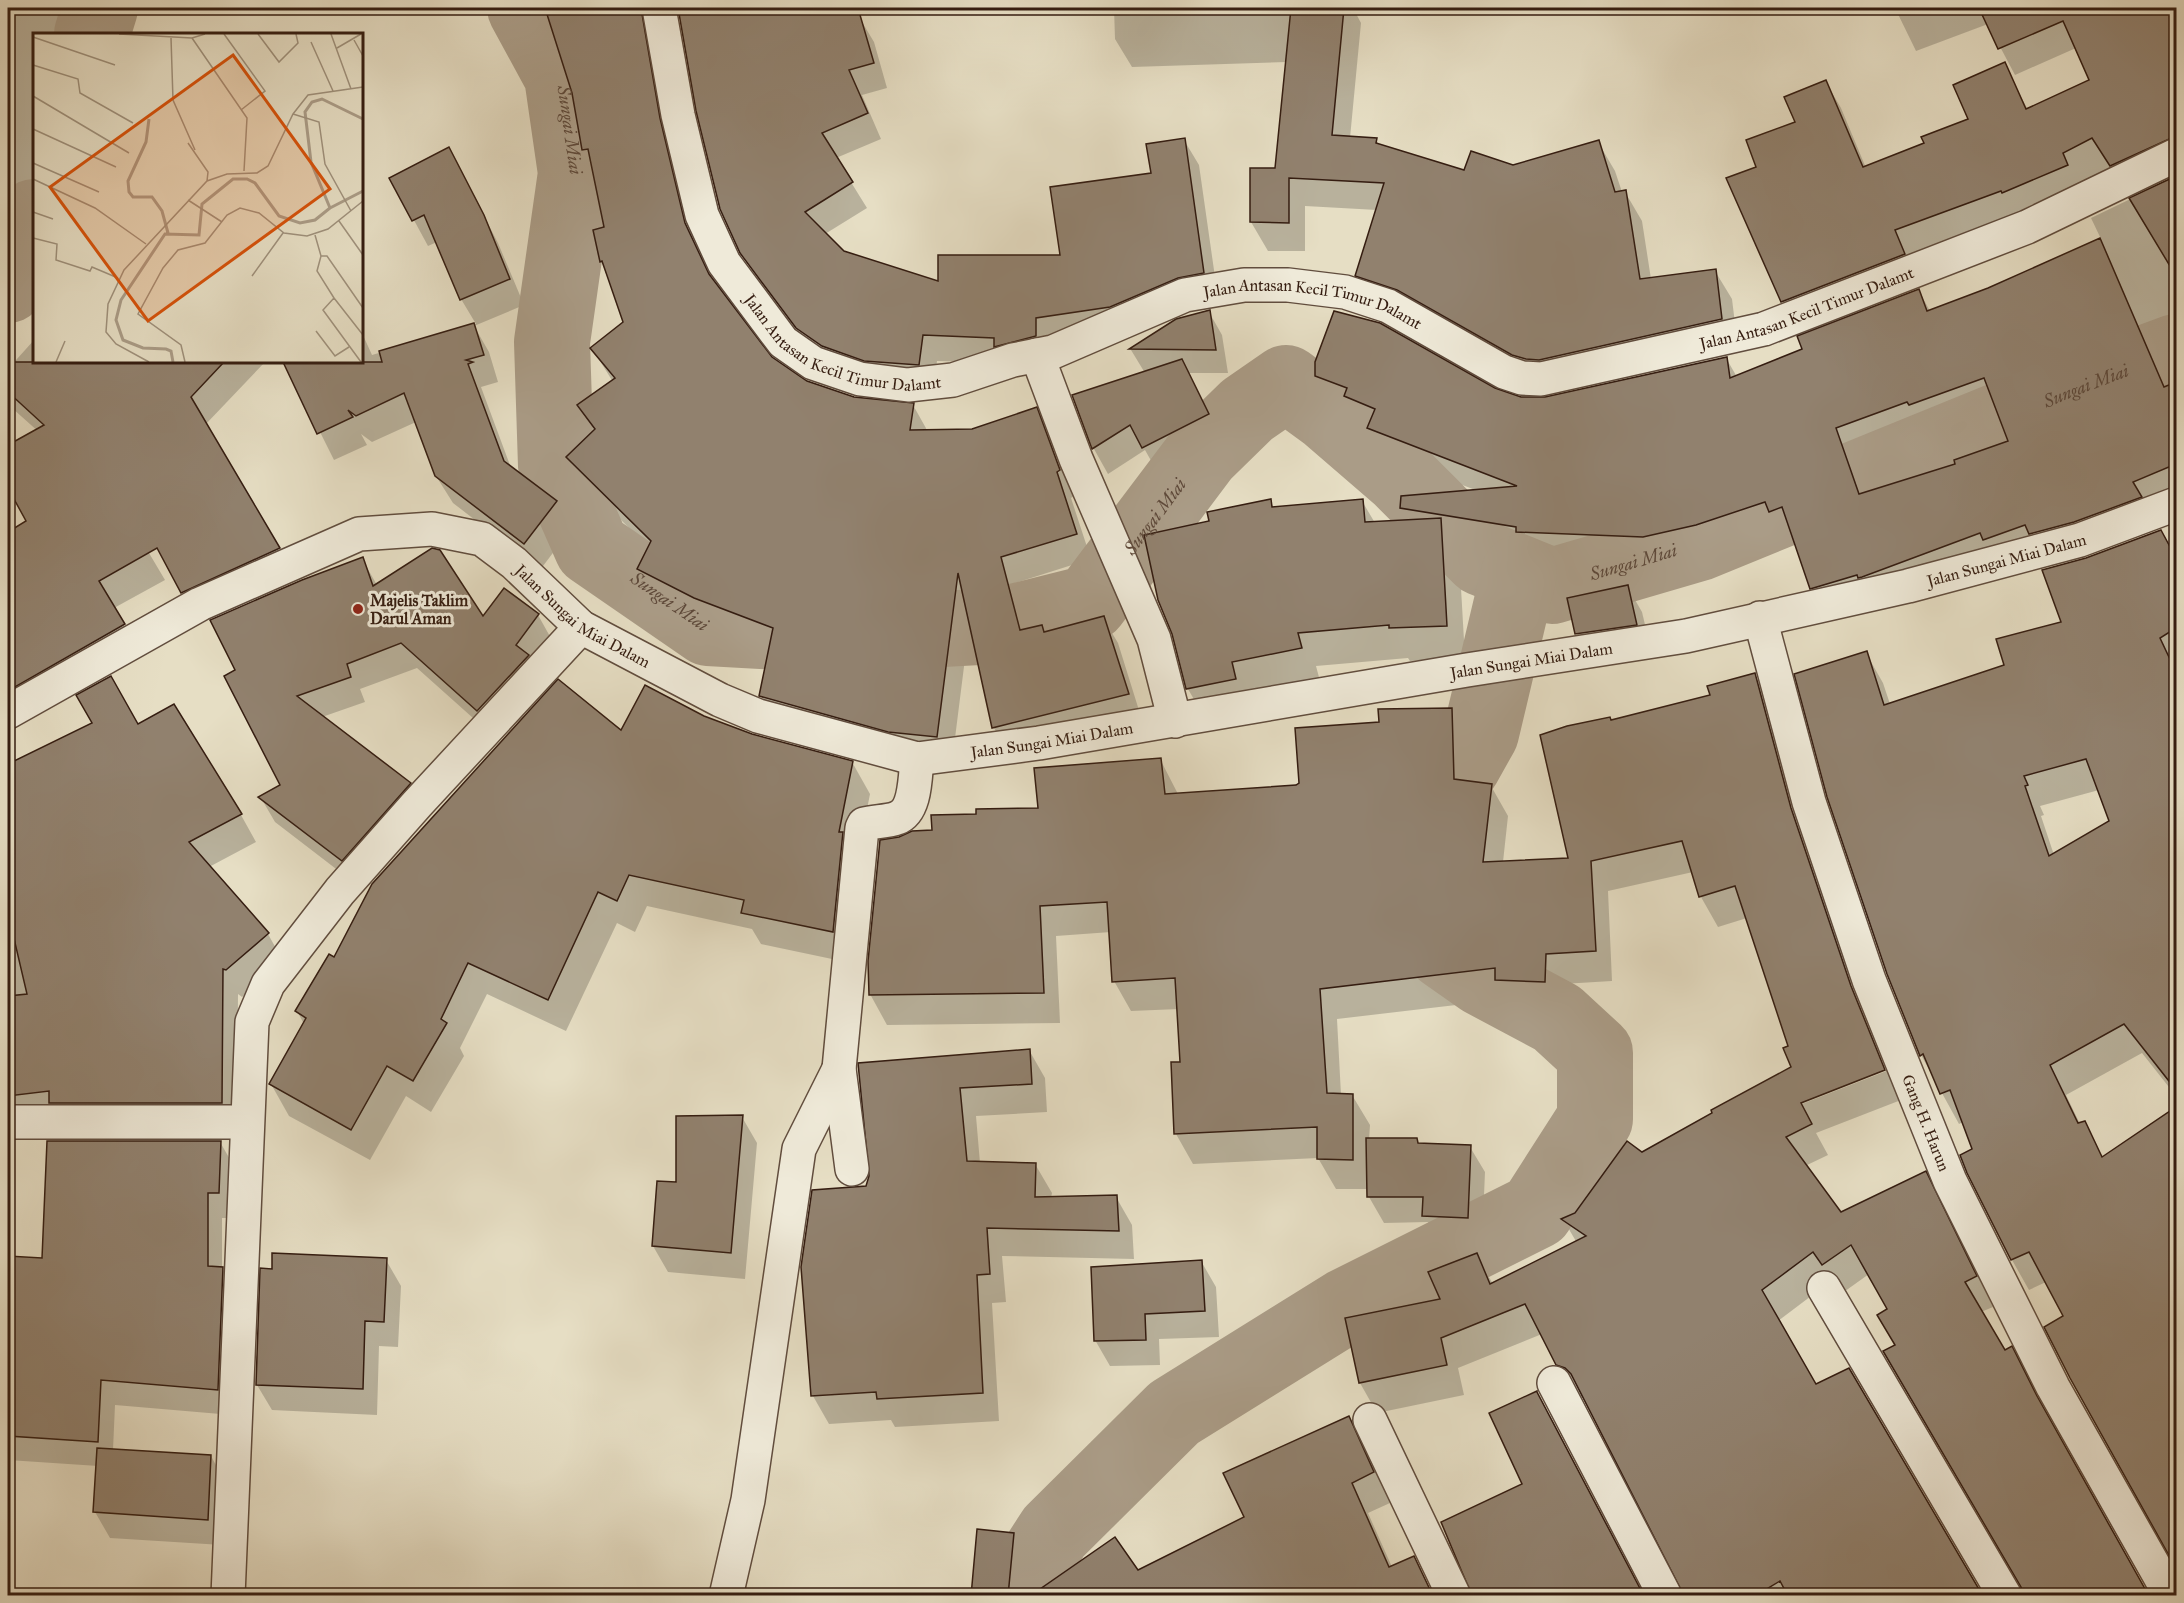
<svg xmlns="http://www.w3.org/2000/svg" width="2184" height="1603" viewBox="0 0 2184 1603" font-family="'IM FELL Great Primer',serif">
  <rect width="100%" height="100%" fill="#e6dec4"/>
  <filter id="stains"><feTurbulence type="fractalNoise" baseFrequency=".00333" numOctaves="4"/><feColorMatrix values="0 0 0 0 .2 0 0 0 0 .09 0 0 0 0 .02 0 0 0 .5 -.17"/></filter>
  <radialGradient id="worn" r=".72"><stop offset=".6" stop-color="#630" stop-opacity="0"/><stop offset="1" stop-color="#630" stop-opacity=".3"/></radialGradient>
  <g fill="#0003" fill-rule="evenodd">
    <path d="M8,8H107L100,34H34V234L8,283Z"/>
    <path d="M543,8H776L788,38L859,17L874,42L887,88L862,95L881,139L836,158L867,208L825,234L843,253L939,283L1062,257L1153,174L1184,140L1199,165L1218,298L1005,363L937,361L933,390L813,354L757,279L742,253L681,16L671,15L673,145L699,250L715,285L767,355L806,382L857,399L913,405L927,430H972L1036,409L1051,434L1074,496L1071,498L1091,559L1015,583L1027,630L1041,627L1045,633L1103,618L1118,643L1142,720L1009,753L994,728L970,619L952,762L776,722L761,696L771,647L709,623L653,594L638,569L649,548L583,482L568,457L594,432L579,406L613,382L592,348L625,322L601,261L595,231L606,228L593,164L584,149L573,93L549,15Z"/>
    <path d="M1114,8H1353L1361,23L1350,138L1376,140L1379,145L1465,172L1513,166L1598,142L1615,171L1622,192H1625L1642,221L1651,279L1715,271L1732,299L1738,348L1556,388L1374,304L1357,275L1377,210L1305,206V251H1268L1251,222V170H1276L1287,62L1132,67L1115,39Z"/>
    <path d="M1895,8H2156L2172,40L2176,38V168L1798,328L1783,301L1728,179L1758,168L1797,123L1825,81L1841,108L1866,168L1926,144L1970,119L2004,64L2028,110L2091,80L2076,48L2015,75L1988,24L1916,51Z"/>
    <path d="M449,149L498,243L524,305L474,326L489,352L498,382L481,387L511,468L556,502L571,529L540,570L453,503L436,476L416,422L372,442L361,434L367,445L334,460L285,362H362V333L372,355L476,324L461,299L437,242L428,246L391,178Z"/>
    <path d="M2176,177V342L2154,356L2167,387L2176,384V497L1827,615L1812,588L1793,535L1785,538L1780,529L1711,552L1659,563L1533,558L1530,553L1452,541L1459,553L1465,658L1410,661L1408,658L1316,666L1320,681L1207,722L1188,689L1174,634L1210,523L1270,501L1274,508L1362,501L1375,523L1410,521L1402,508L1478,491L1384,455L1369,426L1361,423L1355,412L1332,403L1316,376L1494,390L1520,398L1545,399L1726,358L1737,377L1804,350L1919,291L1930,311L1988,289L2101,239L2091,218ZM1996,406L2010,442L1957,464L1864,495L1850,455L1923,428L1925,431Z"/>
    <path d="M1209,312L1222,335L1228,373H1188L1223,440L1158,473L1145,450L1108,474L1094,449L1074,396L1145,373L1131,350L1177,321Z"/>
    <path d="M34,340V362H265L205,425L294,576L198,620L153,534L12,408L8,400V369Z"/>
    <path d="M8,465L149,553L165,580L114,608L140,652L8,728V534L28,521L8,485Z"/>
    <path d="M2160,532L2176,560V943L2145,953L2176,998V1096L2142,1053L2066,1095L2080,1124L2084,1122L2103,1157L2176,1109V1565L2071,1377L2065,1317L2046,1282L2029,1290L2012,1260L1968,1173L1973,1150L1963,1122L1959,1124L1921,1055L1866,653L1883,683L1890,704L2005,666L2063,623L2087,559ZM2099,790L2110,822L2054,855L2041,816L2044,815L2040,806Z"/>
    <path d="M362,559L377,585L483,618L538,615L552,640L492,735L417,668L360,689L365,702L322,717L410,784L424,809L357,885L275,822L261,798L282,785L237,671Z"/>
    <path d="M1627,586L1642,612L1651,650L1592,660L1577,634Z"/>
    <path d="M1755,675L1772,705L1888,1067L1800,1102L1794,1107L1889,1070L1901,1100L1816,1133L1828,1155L1805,1166L1841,1214L1925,1173L1943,1203L1993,1307L1981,1312L2004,1352L2011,1348L2053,1428L2025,1593L1896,1346L1889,1309L1869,1274L1841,1294L1831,1281L1778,1321L1816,1386L1981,1596H1685L1583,1398L1575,1395L1542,1334L1458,1368L1464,1395L1377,1413L1360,1383L1442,1300L1476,1255L1493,1284L1577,1243L1563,1219L1576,1214L1642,1154L1793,1068L1790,1047L1747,918L1718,927L1701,897L1693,872L1608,891L1612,981L1562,984V1011L1514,1010L1507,999L1337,1019L1341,1095H1352L1370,1125L1369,1140L1417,1139L1419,1144L1470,1147L1485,1172L1482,1243L1439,1241L1428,1222L1384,1223L1369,1197V1189H1336L1318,1158L1193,1164L1176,1134L1182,1063L1179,1009L1131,1011L1114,981L1111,932L1056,936L1060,1023L887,1025L870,994L934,832L978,815L1039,809L1160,759L1178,794L1296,787L1380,724L1451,710L1469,740L1470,783L1491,786L1508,816L1503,862L1570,859L1611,721L1712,696Z"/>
    <path d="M703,717L752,735L852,762L870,794L857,860L851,963L761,944L752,929L647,906L635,932L617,923L566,1031L487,994L460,1048L464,1056L431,1112L406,1096L370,1160L289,1116L271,1084L304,1024L297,1011L335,959L622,732Z"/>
    <path d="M138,726L241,815L256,842L209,867L268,934L283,961L242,997L238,994L237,1130L8,1125V746L16,762Z"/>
    <path d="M1029,1050L1045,1078L1047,1112L976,1116L980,1163L1035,1164L1052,1193L1051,1198L1116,1197L1132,1225L1134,1259L1002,1256L1006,1302L992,1303L999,1421L895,1427L891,1420L829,1424L813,1396L802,1267L867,1188L871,1176L860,1064Z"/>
    <path d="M742,1117L757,1143L745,1279L668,1272L653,1246L659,1182L678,1184Z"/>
    <path d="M220,1142L235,1168L233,1218H222V1268L237,1294L232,1415L115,1405L113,1450L211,1456L225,1482L222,1545L110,1538L95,1512L98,1466L8,1460V1258L44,1259Z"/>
    <path d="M386,1260L401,1286L398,1347L379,1346L377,1415L272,1410L257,1385L273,1270Z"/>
    <path d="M1201,1261L1216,1287L1219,1337L1159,1339L1160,1365L1110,1366L1095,1340Z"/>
    <path d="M1536,1393L1554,1423L1644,1596L1524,1484Z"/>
    <path d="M1348,1418L1365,1448L1390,1503L1368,1513L1392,1567L1413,1558L1434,1596H1190L1246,1517Z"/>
    <path d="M1013,1534L1028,1560L1024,1596H973Z"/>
  </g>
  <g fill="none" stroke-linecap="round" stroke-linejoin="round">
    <g stroke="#aa9c87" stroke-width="76">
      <path id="s1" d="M525,8L562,76L576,173L552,342L556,466L592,548L708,628L832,635L997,626L1090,603L1203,453L1247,410L1286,383L1327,413L1400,476L1482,558L1552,586L1699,543L2092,383L2176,352"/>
      <path d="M92,34L100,8"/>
      <path d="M8,285L34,217"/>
      <path d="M1025,1577L1054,1532L1174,1413L1346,1306L1536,1211L1595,1119V1053L1557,1018L1482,978L1445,952L1439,869L1444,783L1463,765L1481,733L1519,573"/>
    </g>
  </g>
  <g fill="#91816e" stroke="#351d11" stroke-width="1.5" fill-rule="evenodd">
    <path d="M545,8H641L660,118L685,223L709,274L772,357L807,381L854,397L914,403L910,430L972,429L1037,407L1060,470L1057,472L1077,534L1001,557L1020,630L1042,625L1044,632L1104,616L1129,694L992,728L958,573L937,737L888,732L759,696L773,628L694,598L637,569L651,541L566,457L595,429L577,405L615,378L590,348L623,322L602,261L600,262L593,230L604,227L588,149L582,150L572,93Z"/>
    <path d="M678,8H858L874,63L849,70L868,113L822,133L853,182L805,212L844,251L938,281V255H1060L1050,187L1151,173L1146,144L1185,138L1204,273L1178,278L1110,307L1036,318V336L994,347V338L923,335L919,365L864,361L822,346L796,328L740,253L720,209L696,111Z"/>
    <path d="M1291,8H1344L1332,135L1377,138L1376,143L1464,170L1471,151L1513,165L1599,140L1615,192L1626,190L1640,279L1716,269L1722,319L1539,360L1526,359L1512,355L1397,290L1355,276L1384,183L1289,178V223L1250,222V168H1275Z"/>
    <path d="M1979,8H2176V136L2110,166L2092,138L2063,153L2068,165L2002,193L2001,191L1895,230L1905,254L1781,302L1726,178L1756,167L1746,140L1795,122L1784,97L1826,80L1863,167L1924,143L1921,137L1968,119L1953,85L2005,62L2026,109L2089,80L2063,21L1998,49Z"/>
    <path d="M449,147L484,215L510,279L460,300L424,215L412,221L389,178Z"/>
    <path d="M2176,176V276L2129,198Z"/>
    <path d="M2100,238L2164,387L2176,382V464L2133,482L2142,497L2074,522L2029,534L2025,525L1983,540L1980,533L1862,577L1858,578L1857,575L1810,589L1782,507L1769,512L1765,502L1696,525L1643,537L1516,532V527L1400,508L1401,496L1517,486L1367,428L1375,409L1344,396L1347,388L1315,376V362L1334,311L1380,323L1495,388L1521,397H1545L1727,357L1730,378L1802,349L1797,336L1919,289L1927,311L1988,288ZM1984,378L2008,441L1954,460L1955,464L1859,494L1836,428L1907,402L1909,405Z"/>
    <path d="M1210,310L1216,350L1129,349L1176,319Z"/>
    <path d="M474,323L484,355L466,360L473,362L468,364L504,461L557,501L524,544L435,476L404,393L356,416L348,410L353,417L317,434L283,362H382L379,351Z"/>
    <path d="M1182,359L1209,414L1142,448L1130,425L1092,449L1072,395Z"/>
    <path d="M8,362H224L191,397L280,548L181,593L157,548L99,581L125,624L8,691V532L26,521L8,488V445L44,425L8,392Z"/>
    <path d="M1271,499L1272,507L1363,499L1365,522L1441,518L1447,626L1389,628V625L1298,633L1302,648L1232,662L1236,679L1186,689L1172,634L1158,600L1144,535L1209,521L1207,512Z"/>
    <path d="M2161,530L2176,558V628L2160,638L2176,672V1090L2124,1024L2050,1065L2078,1123L2085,1121L2102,1157L2176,1107V1568L2070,1378L2044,1327L2063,1316L2029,1252L2011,1260L1967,1173L1960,1155L1972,1149L1950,1090L1940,1094L1923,1054L1920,1056L1887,974L1827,797L1794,674L1867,651L1884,705L2004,665L1996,639L2061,622L2042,570L2086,558ZM2086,759L2109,821L2049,856L2025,786L2028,785L2024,776Z"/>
    <path d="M432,548L440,550L483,616L504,588L539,614L516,645L529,655L477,711L401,643L347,664L351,677L297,696L411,783L342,861L258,797L280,785L224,676L235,670L210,620L302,580L363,557L373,586Z"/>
    <path d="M1628,585L1637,625L1575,634L1567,598Z"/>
    <path d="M1755,673L1791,808L1851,986L1885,1070L1801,1103L1812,1124L1786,1137L1841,1212L1926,1171L1977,1276L1965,1282L2005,1350L2012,1346L2037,1396L2149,1596H2024L2021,1587L1883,1351L1895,1345L1877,1315L1887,1309L1851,1245L1822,1265L1813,1252L1762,1290L1816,1384L1849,1368L1983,1596H1788L1780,1581L1755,1596H1684L1571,1374L1565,1368L1556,1365L1525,1304L1441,1338L1447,1365L1359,1383L1345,1318L1440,1299L1428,1272L1477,1253L1490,1284L1586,1236L1561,1219L1575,1213L1627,1141L1642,1152L1712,1113L1711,1110L1791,1067L1783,1048L1788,1046L1735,886L1699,897L1682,841L1591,861L1596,951L1546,954L1545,982L1495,980V968L1320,989L1327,1093L1353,1094V1160L1317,1159V1127L1174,1134L1171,1062H1180L1175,978L1112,982L1107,902L1040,906L1044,993L869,995L868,961L880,840L899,837L912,831L932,830L931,815L976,814V809L1038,808L1034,768L1161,758L1165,794L1296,785L1299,783L1295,728L1379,722L1378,709L1452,708L1454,779L1492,784L1483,862L1568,858L1540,735L1567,726L1610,717L1611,720L1710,695L1707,686Z"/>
    <path d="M111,676L138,724L174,704L242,814L189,842L269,933L226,970L223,969L222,1103H49V1091L8,1096V996L27,994L8,913V764L92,723L76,695Z"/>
    <path d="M558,679L621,730L645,685L704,716L752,734L853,761L839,832H843L833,932L741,913L744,900L629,875L617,901L598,892L548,1000L468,963L441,1019L447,1023L413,1081L387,1066L351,1130L269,1084L306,1018L295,1011L329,954L334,957L372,884Z"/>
    <path d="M1030,1049L1032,1084L960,1088L967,1161L1036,1163L1035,1197L1117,1195L1119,1231L987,1228L990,1274L977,1275L983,1393L877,1399L876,1392L811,1396L801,1267L812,1190L866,1186L869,1176L858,1063Z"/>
    <path d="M743,1115L731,1253L652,1246L657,1181L676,1182V1116Z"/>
    <path d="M1366,1138H1417L1418,1143L1471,1145L1468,1218L1422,1216L1423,1197H1367Z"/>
    <path d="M47,1141H221L219,1193H208V1266L223,1267L218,1390L101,1380L98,1442L8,1436V1256L42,1258Z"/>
    <path d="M272,1253L387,1258L384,1322L365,1321L363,1389L256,1385L260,1268L272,1269Z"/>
    <path d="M1202,1260L1205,1311L1145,1314L1146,1340L1094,1341L1091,1267Z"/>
    <path d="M1537,1391V1392L1644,1596H1472L1441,1522L1522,1484L1489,1413Z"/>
    <path d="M1349,1416L1374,1472L1352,1483L1389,1567L1414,1556L1433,1596H1030L1115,1537L1138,1570L1244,1517L1223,1473Z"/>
    <path d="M97,1448L211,1455L208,1520L93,1512Z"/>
    <path d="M977,1529L1014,1533L1008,1596H971Z"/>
  </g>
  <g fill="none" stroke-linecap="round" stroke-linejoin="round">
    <g stroke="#614d3e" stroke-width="36">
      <g id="minor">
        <path id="s2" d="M659,8L678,115L702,215L724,263L783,342L813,363L860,379L908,385L953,380L1013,360L1053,352L1185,295L1244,285H1288L1345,292L1388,306L1504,372L1522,378L1541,379L1764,329L2027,227L2176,155"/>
        <path d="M1037,355L1076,459L1154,639L1175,721"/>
        <path id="s3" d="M1760,618L1809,802L1869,980L1950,1181L2053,1387L2171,1596"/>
        <path id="s4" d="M8,712L200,604L359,534L432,529L482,539L514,563L581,627L720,700L758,716L917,759L1039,743L1467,670L1686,636L1908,586L2080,540L2176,504"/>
        <path d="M8,1122H246"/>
        <path d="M852,1169L839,1069L862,828L864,824C874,821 887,822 897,818C916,811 915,776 917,759"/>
        <path d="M1824,1288L2005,1596"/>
        <path d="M1554,1383L1665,1596"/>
        <path d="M1370,1420L1454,1596"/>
        <path d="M228,1596L252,1022L268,984L340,891L417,804L581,627"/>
        <path d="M726,1596L748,1500L799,1149L839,1069"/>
      </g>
    </g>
    <use href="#minor" stroke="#efead9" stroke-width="33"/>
  </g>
  <circle fill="#8f2418" stroke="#efead9" stroke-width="2" cx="358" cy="609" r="6"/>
  <g text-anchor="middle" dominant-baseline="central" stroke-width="6" stroke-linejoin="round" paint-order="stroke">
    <g font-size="16" fill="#351d11" stroke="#efead9">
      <text stroke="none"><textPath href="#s2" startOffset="1444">Jalan Antasan Kecil Timur Dalamt</textPath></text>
      <text stroke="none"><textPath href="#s2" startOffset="922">Jalan Antasan Kecil Timur Dalamt</textPath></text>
      <text stroke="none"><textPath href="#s2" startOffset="418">Jalan Antasan Kecil Timur Dalamt</textPath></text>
      <text stroke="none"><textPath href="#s4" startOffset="2122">Jalan Sungai Miai Dalam</textPath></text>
      <text stroke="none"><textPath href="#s4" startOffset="646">Jalan Sungai Miai Dalam</textPath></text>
      <text stroke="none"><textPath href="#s4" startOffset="1636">Jalan Sungai Miai Dalam</textPath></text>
      <text stroke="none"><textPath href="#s4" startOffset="1150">Jalan Sungai Miai Dalam</textPath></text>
      <text stroke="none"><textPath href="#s3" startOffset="532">Gang H. Harun</textPath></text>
    </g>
    <g font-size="16" font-weight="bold" fill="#351d11" stroke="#efead9" text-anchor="start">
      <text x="370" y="600">Majelis Taklim<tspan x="370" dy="18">Darul Aman</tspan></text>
    </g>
    <g font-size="18" font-style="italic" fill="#5e493a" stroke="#efead9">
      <text stroke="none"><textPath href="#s1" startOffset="132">Sungai Miai</textPath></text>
      <text stroke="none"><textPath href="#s1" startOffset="2292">Sungai Miai</textPath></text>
      <text stroke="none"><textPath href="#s1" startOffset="1194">Sungai Miai</textPath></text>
      <text stroke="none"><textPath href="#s1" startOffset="1806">Sungai Miai</textPath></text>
      <text stroke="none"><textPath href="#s1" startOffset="654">Sungai Miai</textPath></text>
    </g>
  </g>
  <g transform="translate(33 33)">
    <rect width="330" height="330" fill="#e6dec4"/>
    <path fill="none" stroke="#aa9c87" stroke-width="3" d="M116,86L113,109L95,148L96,159L100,164H119L129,178L135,200M297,175L330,158M140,329L138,318L133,316L110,315L90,307L83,287L88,267L132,201L166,202L169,171L200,146H214L222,150L246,183L267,190L282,187L297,175L278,129L272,79L279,69L289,66L330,86"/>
    <path fill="none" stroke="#9f917c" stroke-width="1.5" d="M86,1L159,5L172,1M191,1L232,58L208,77M225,1L246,29L265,10L263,1M298,1L318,56M0,4L82,32M138,5L140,67L162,117M159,5L214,85L211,138M321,7L330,23M278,9L300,58M304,15L328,1M0,32L45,46L47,60L100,90M0,63L96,120M260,81L286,89L292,131L318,178M0,96L83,134M155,110L175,139L174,148M0,130L66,159M0,146L62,175L113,211M155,167L189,189M0,179L20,186M306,188L330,222M282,202L288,223M0,205L24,211L23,227L57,238L59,234L85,245M219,243L250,200M301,265L330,302M283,298L302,323L316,314M23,329L32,308M116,329L83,311L73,299L75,271L91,237L174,148L194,141L224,140L235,133L260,81L275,62L330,54M152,329L148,312L105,281L130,235L145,217L172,210L194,182L207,175L226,180L251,200L274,203L295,196L330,168M328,329L290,277L301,265L284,238L288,223H294L330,275"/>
    <path fill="#d6530c" fill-opacity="0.15" stroke="#d6530c" stroke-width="3" d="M200,22L297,156L115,288L17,154Z"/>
    <rect width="330" height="330" fill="none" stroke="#351d11" stroke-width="3"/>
  </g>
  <rect width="2184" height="1603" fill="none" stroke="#e6dec4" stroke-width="30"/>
  <rect x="9" y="9" width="2166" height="1585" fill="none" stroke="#351d11" stroke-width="3"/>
  <rect x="15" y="15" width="2154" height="1573" fill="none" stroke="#351d11" stroke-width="1.5"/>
  <rect width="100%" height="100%" filter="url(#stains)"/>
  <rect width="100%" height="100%" fill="url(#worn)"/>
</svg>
